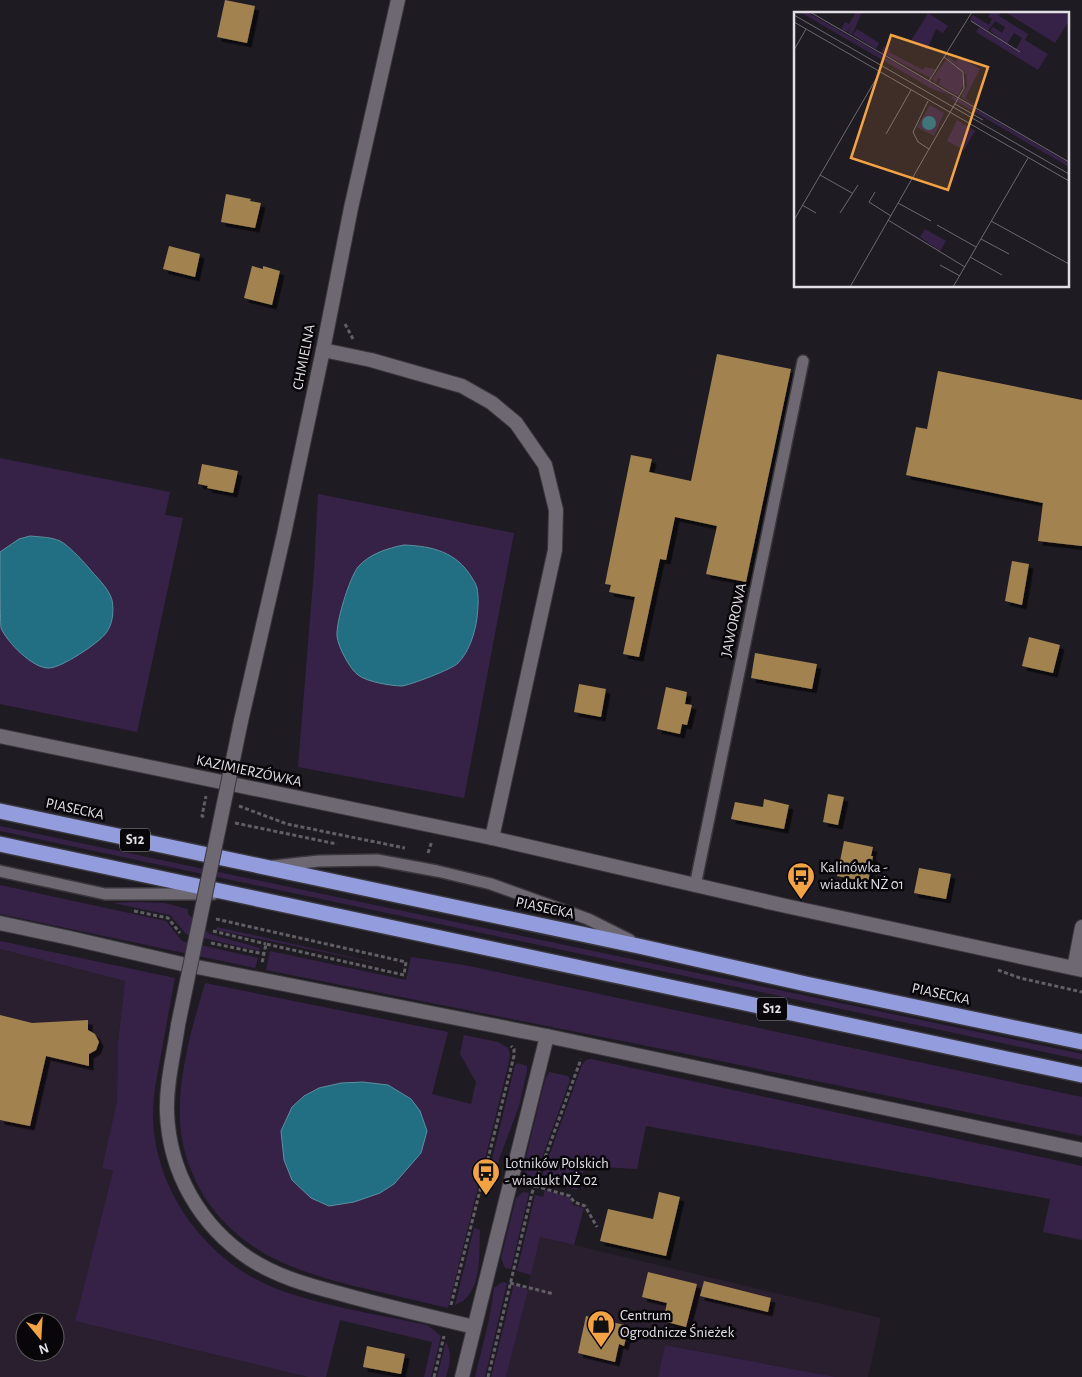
<svg xmlns="http://www.w3.org/2000/svg" width="1082" height="1377" viewBox="0 0 1082 1377" font-family="'Alegreya Sans',sans-serif">
  <defs>
    <filter id="shadow"><feDropShadow dx="4.5" dy="4.5" stdDeviation="0" flood-color="#0009"/></filter>
  </defs>
  <rect width="100%" height="100%" fill="#1f1b23"/>
  <g fill="#2a1f2e" fill-rule="evenodd">
    <path d="M0,949L125,981L118,1042L117,1101L102,1168L113,1171L75,1321L308,1377H0ZM25,1322H55V1352H25Z"/>
    <path d="M540,1237L881,1318L868,1377H836L666,1345L658,1377H506Z"/>
  </g>
  <g fill="#362247">
    <path d="M0,458L170,492L165,515L183,518L137,732L0,704Z"/>
    <path d="M318,494L514,533L464,798L298,767L314,570Z"/>
    <path d="M0,826L1082,1054V1060L0,831Z"/>
    <path d="M0,885L166,921L182,941L258,958L255,968L0,914Z"/>
    <path d="M137,902L164,903L188,909V914L210,934L260,948L259,951L186,934L170,915L113,903Z"/>
    <path d="M217,927L400,968L216,930Z"/>
    <path d="M0,941L175,978C170,1005 165,1032 160,1060C157,1077 153,1095 153,1112C152,1187 204,1259 272,1287C320,1306 376,1314 427,1325L441,1336L431,1377H424L432,1342L340,1320L326,1377H308L75,1321L113,1171L102,1168L117,1101L118,1042L125,981L0,949Z"/>
    <path d="M270,951L406,980L411,957L464,965L1082,1097V1136L672,1051L266,970Z"/>
    <path d="M205,983L448,1032L432,1094L471,1104L476,1082L460,1054L464,1035L498,1042L508,1048L510,1054L508,1066L448,1308C421,1302 394,1295 367,1289C302,1274 241,1255 204,1196C190,1173 180,1144 180,1117C179,1071 192,1027 205,983Z"/>
    <path d="M591,1059L1082,1166V1240L1043,1232L1050,1199L646,1126L637,1169L585,1166L577,1190L540,1181L582,1065L586,1060Z"/>
    <path d="M518,1063L527,1066V1071L519,1106L494,1173L489,1172L515,1065Z"/>
    <path d="M549,1072L568,1076L570,1080L534,1180L527,1177L523,1169L545,1080Z"/>
    <path d="M545,1190L570,1198L573,1205L584,1208L574,1245L540,1237L531,1275L517,1271L535,1195L543,1197Z"/>
    <path d="M523,1192L529,1193L511,1269L505,1268L501,1258L516,1198Z"/>
    <path d="M474,1228L480,1230C479,1251 482,1283 465,1299C463,1302 458,1303 455,1305Z"/>
    <path d="M502,1282L507,1283L485,1377H475L489,1320L494,1288Z"/>
    <path d="M514,1284L528,1290L506,1377H491Z"/>
    <path d="M446,1341C452,1355 450,1363 446,1377H437Z"/>
    <path d="M665,1345L836,1377H658Z"/>
  </g>
  <g fill="#226e83" stroke="#5c90a0">
    <path d="M30,536C40,537 51,537 60,541C68,545 82,560 88,567C96,577 108,587 112,600C114,611 113,624 106,633C99,643 61,668 49,668C33,669 7,642 1,628C0,618 0,566 0,552L19,539Z"/>
    <path d="M404,545C432,546 457,552 472,578C474,581 476,584 477,588C479,598 478,608 477,618C475,633 469,652 458,663C453,669 410,685 402,686C392,686 367,682 358,675C350,669 338,647 337,636C336,622 349,579 358,567C369,554 388,548 404,545Z"/>
    <path d="M363,1082L388,1085L411,1099L420,1111L427,1131L421,1153L394,1184L380,1193L354,1202L329,1206L311,1198L292,1180L284,1160L281,1131L292,1107L304,1096L319,1088L341,1083Z"/>
  </g>
  <g fill="#a28350" filter="url(#shadow)">
    <path d="M225,0L255,6L247,43L217,37Z"/>
    <path d="M226,194L251,199L250,201L261,203L255,228L221,222Z"/>
    <path d="M169,246L200,254L195,277L163,269Z"/>
    <path d="M252,266L263,269V266L280,271L272,305L244,298Z"/>
    <path d="M717,354L791,369L746,582L706,574L717,526L675,517L666,560L660,559L639,657L623,654L635,597L609,592L611,585L605,584L631,455L652,459L649,472L691,481Z"/>
    <path d="M938,371L1082,400V546L1038,541L1043,503L906,475L916,427L927,429Z"/>
    <path d="M202,464L238,471L233,493L207,488L208,486L198,484Z"/>
    <path d="M1012,561L1029,564L1022,605L1005,601Z"/>
    <path d="M1029,637L1060,645L1053,673L1022,666Z"/>
    <path d="M755,653L817,664L812,689L751,678Z"/>
    <path d="M579,684L606,689L601,717L574,712Z"/>
    <path d="M666,687L687,692L685,704L692,705L687,725L682,724L680,734L657,729Z"/>
    <path d="M828,794L844,797L838,825L823,822Z"/>
    <path d="M764,799L789,805L784,829L731,819L735,802L763,807Z"/>
    <path d="M844,841L873,847L871,856H873L868,882L837,876Z"/>
    <path d="M919,868L951,874L946,899L914,893Z"/>
    <path d="M0,1015L32,1023L88,1020V1030L95,1034L99,1042L96,1050L89,1054V1066L46,1056L30,1126L0,1120Z"/>
    <path d="M659,1192L680,1197L666,1256L600,1241L608,1209L653,1219Z"/>
    <path d="M648,1272L697,1284L686,1327L663,1321L667,1303L642,1297Z"/>
    <path d="M704,1281L771,1298L768,1312L700,1296Z"/>
    <path d="M586,1316L629,1326L624,1346L619,1344L615,1362L578,1353Z"/>
    <path d="M367,1346L405,1354L401,1374L363,1367Z"/>
  </g>
  <g fill="none" stroke-linecap="round" stroke-linejoin="round">
    <g stroke="#39363c" stroke-width="14">
      <g id="service">
        <path d="M273,866L319,861L377,860L437,871L491,884L588,919L630,940"/>
        <path d="M0,871L105,894H213"/>
        <path d="M695,886L803,361"/>
      </g>
    </g>
    <g stroke="#39363c" stroke-width="16">
      <g id="minor">
        <path d="M323,350L351,208L398,0"/>
        <path d="M1074,968L1082,927"/>
        <path d="M547,1036L1082,1150"/>
      </g>
    </g>
    <g stroke="#39363c" stroke-width="16">
      <g id="tertiary">
        <path d="M241,721L284,534L323,350L371,360L462,386L492,403L516,423L545,465L556,510L555,550L492,838"/>
        <path d="M0,736L492,838L786,906L1082,970"/>
        <path d="M0,923L70,938L182,964L547,1036L462,1377"/>
        <path d="M178,1025C174,1054 166,1083 167,1112C169,1172 200,1226 250,1259C276,1276 307,1285 338,1293C383,1306 429,1316 474,1327"/>
      </g>
    </g>
    <g stroke="#39363c" stroke-width="18">
      <g id="motorway">
        <path d="M0,811L643,947L806,984L1082,1042"/>
        <path d="M0,844L1082,1075"/>
      </g>
    </g>
    <g stroke="#615e65" stroke-width="3" stroke-dasharray="4 2.5" stroke-linecap="butt">
      <path d="M345,324L353,339"/>
      <path d="M239,806L287,824L405,848"/>
      <path d="M204,817L202,816L206,796"/>
      <path d="M235,823L337,844"/>
      <path d="M428,853L432,841"/>
      <path d="M134,911L168,918L180,933"/>
      <path d="M216,919L406,962L404,975L266,944L262,963"/>
      <path d="M213,931L266,944"/>
      <path d="M211,943L264,954"/>
      <path d="M998,970L1020,978L1082,992"/>
      <path d="M535,1186L570,1196L574,1202L585,1206L597,1227"/>
      <path d="M510,1283L554,1294"/>
      <path d="M451,1305L514,1056V1049L511,1046"/>
      <path d="M434,1377L444,1336"/>
      <path d="M488,1377L532,1193L581,1059"/>
    </g>
    <use href="#service" stroke="#6d6872" stroke-width="11"/>
    <use href="#minor" stroke="#6d6872" stroke-width="14"/>
    <use href="#tertiary" stroke="#6d6872" stroke-width="14"/>
    <use href="#motorway" stroke="#939cdd" stroke-width="15"/>
    <g stroke="#39363c" stroke-width="16" stroke-linecap="butt">
      <path id="tertiary-bridge" d="M178,1025L241,721"/>
    </g>
    <use href="#tertiary-bridge" stroke="#6d6872" stroke-width="14"/>
  </g>
  <defs>
    <g id="bus-pin" transform="scale(1.4375)"><path d="M0 17L-7.5 6A9.5 9.5 0 1 1 7.5 6Z" fill="#f4a344" stroke="#080609"/><path d="M-5-6H5V4H4V6H2V4H-2V6H-4V4H-5ZM-3.5-4V0h7V-4ZM-3.5 1.2v1.5H-2V1.2ZM2 1.2v1.5H3.5V1.2Z" fill="#111"/></g>
    <g id="shop-pin" transform="scale(1.4375)"><path d="M0 17L-7.5 6A9.5 9.5 0 1 1 7.5 6Z" fill="#f4a344" stroke="#080609"/><path d="M-5-2.5h2.3a2.7 3.5 0 0 1 5.4 0H5L5.5 6h-11ZM-1.5-2.5h3a1.5 2.3 0 0 0-3 0Z" fill="#111"/></g>
  </defs>
  <g fill-rule="evenodd">
    <use href="#bus-pin" x="801" y="876"/>
    <use href="#bus-pin" x="486" y="1172"/>
    <use href="#shop-pin" x="601" y="1324"/>
  </g>
  <g text-anchor="middle" dominant-baseline="central" stroke-width="5" stroke-linejoin="round" paint-order="stroke">
    <g fill="#080609" stroke="#a19ea3" stroke-width="1">
      <rect x="120" y="828.5" width="30" height="23" rx="4"/>
      <rect x="757" y="997.5" width="30" height="23" rx="4"/>
    </g>
    <g font-size="14" font-weight="bold" fill="#e2dfe5">
      <text x="135" y="840">S12</text>
      <text x="772" y="1009">S12</text>
    </g>
    <g font-size="15" fill="#e2dfe5" stroke="#080609">
      <text transform="translate(304 357) rotate(-79)">CHMIELNA</text>
      <text transform="translate(734 620) rotate(-78)">JAWOROWA</text>
      <text transform="translate(249 771) rotate(12)">KAZIMIERZÓWKA</text>
      <text transform="translate(75 809) rotate(12)">PIASECKA</text>
      <text transform="translate(545 908) rotate(12)">PIASECKA</text>
      <text transform="translate(941 994) rotate(12)">PIASECKA</text>
    </g>
    <g font-size="15" fill="#e2dfe5" stroke="#080609" text-anchor="start">
      <text x="820" y="867">Kalinówka -<tspan x="820" dy="17">wiadukt NŻ 01</tspan></text>
      <text x="505" y="1163">Lotników Polskich<tspan x="505" dy="17">- wiadukt NŻ 02</tspan></text>
      <text x="620" y="1315">Centrum<tspan x="620" dy="17">Ogrodnicze Śnieżek</tspan></text>
    </g>
  </g>
  <g transform="translate(794 12)">
    <rect width="275" height="275" fill="#1f1b23"/>
    <path d="M6,0H13L158,83L140,78ZM62,0H68L58,23L54,20L57,14L53,20L47,17L51,10L55,12ZM197,0H207L205,4L234,22L231,28L254,42L244,58L182,20L185,15L212,31L196,19L199,15L208,21L211,15L201,9L194,19L176,8L179,3L195,13L198,7L194,5ZM220,21L228,26L222,37L229,42L213,32ZM211,0H275V9L261,31ZM134,1L154,14L149,21L142,17L133,38L117,29ZM63,17L85,31L82,37L59,23ZM90,34L96,37L95,40L129,58L131,55L141,57L136,66L87,40ZM155,41V45L162,50L165,45L186,57L171,86L187,97L167,85L173,74L172,62L154,47ZM152,48L167,58L171,70L164,84L144,72L147,67L144,66L142,72L138,67ZM146,80L158,86L159,84L275,151V155ZM136,93L150,101L140,124L123,115ZM163,108L181,119L170,138L153,129ZM131,217L152,229L146,239L126,225Z" fill="#362247" fill-rule="evenodd"/>
    <path d="M128 111a7 7 0 1 1 14 0a7 7 0 1 1-14 0Z" fill="#226e83"/>
    <path fill="none" stroke="#6d6971" stroke-width="1" d="M16,0L275,150M0,3L275,162M177,9L226,40M0,10L275,169M0,38L12,17M135,69L178,0M134,89L119,120L124,130L135,137M161,92L189,108M92,122L117,78M26,163L58,181M81,180L75,190L97,204M104,191L137,209M8,193L22,201M46,201L64,173M0,208L86,60M94,208L171,255M197,209L275,252M143,213L182,235M187,227L215,242M176,245L208,263M146,253L166,264M56,275L170,76L169,60L150,45M159,275L234,146"/>
    <path fill="#f4a344" fill-opacity="0.15" stroke="#f4a344" stroke-width="2.5" d="M97,23L194,55L154,178L57,146Z"/>
    <rect width="275" height="275" fill="none" stroke="#e2dfe5" stroke-width="2.5"/>
  </g>
  <g transform="translate(40 1337) rotate(162)"><circle r="24" fill="#080609" stroke="#5f5d61"/>
  <path d="M0-4L9 19L0 12L-9 19Z" fill="#f4a344"/>
  <text y="-8" font-size="14" font-weight="bold" text-anchor="middle" fill="#e2dfe5">N</text>
  </g>
</svg>
